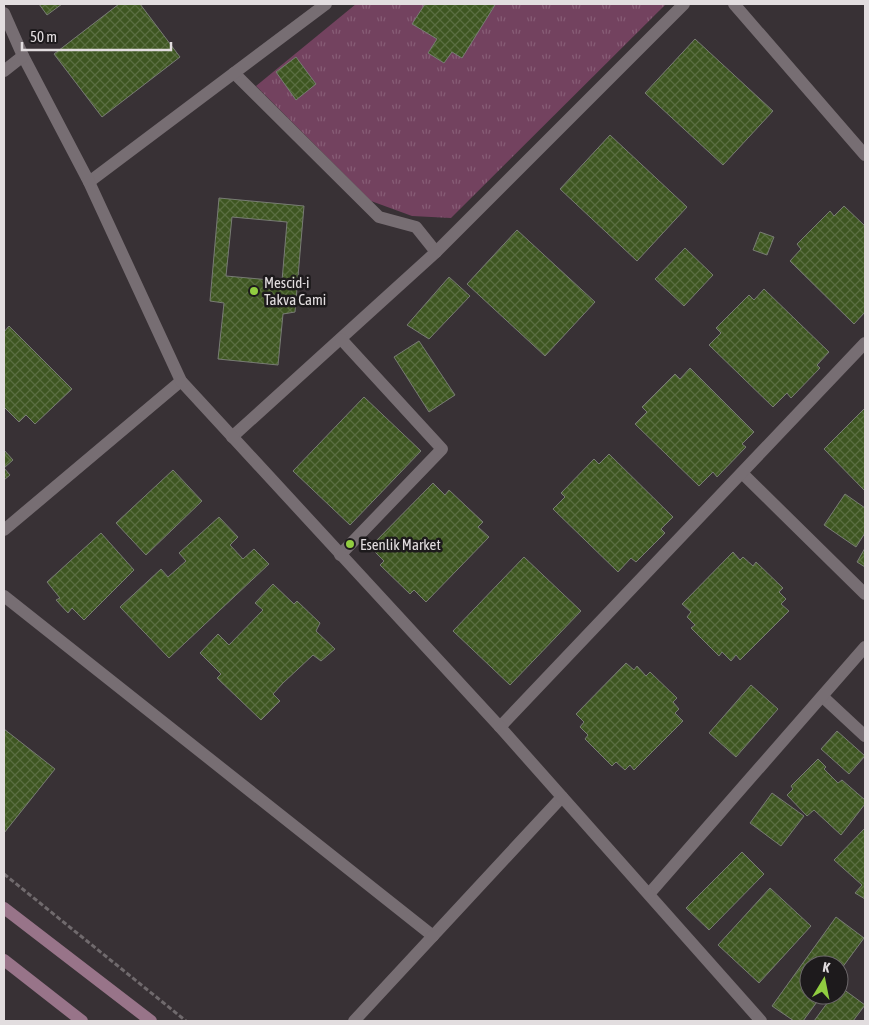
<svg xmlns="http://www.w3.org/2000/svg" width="869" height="1025" viewBox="0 0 869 1025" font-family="'Asap Condensed',sans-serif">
  <defs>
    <pattern id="grass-tufts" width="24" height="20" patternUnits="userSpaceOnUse" patternTransform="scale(1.25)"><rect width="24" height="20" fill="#73425f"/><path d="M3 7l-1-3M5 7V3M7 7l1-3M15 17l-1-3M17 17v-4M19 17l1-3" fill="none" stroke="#875d76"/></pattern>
    <pattern id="building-cross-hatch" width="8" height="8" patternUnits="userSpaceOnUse" patternTransform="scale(1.25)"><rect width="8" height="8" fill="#3e5621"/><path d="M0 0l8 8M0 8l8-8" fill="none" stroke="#5a6e41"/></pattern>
  </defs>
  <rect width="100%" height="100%" fill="#383135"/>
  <path fill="url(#grass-tufts)" d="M356,4H666L451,218L412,216L371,201L256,86Z"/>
  <g fill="url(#building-cross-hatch)" stroke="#787c74" fill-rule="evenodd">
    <path d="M39,4H62L47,15Z"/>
    <path d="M119,4H140L180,57L102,117L54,54Z"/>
    <path d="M425,4H493L495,5L462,58L452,52L444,63L428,53L437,39L412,24Z"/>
    <path d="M695,39L773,111L723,165L645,93Z"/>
    <path d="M296,57L316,84L296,100L276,72Z"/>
    <path d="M610,135L687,207L637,261L560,189Z"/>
    <path d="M219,198L304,206L295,312L283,314L278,365L218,359L224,303L210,301ZM232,217L287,222L282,281L226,276Z"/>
    <path d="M844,206L865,226V312L854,324L790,261L801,249L797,244L830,211L834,216Z"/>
    <path d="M517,230L595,302L545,356L467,284Z"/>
    <path d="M760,232L774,237L767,255L753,250Z"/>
    <path d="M685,248L713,275L684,306L655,279Z"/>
    <path d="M449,277L470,296L429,339L407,325Z"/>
    <path d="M764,289L829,352L817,365L820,368L791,398L787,393L773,407L709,345L721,333L716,328L749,295L754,300Z"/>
    <path d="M9,326L72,389L35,424L26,415L19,422L4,407V332Z"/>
    <path d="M419,341L455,395L429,412L394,357Z"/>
    <path d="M690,368L754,432L742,444L746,447L717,477L713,472L699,486L635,424L647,412L642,407L675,374L680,379Z"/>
    <path d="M364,397L421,451L350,525L293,471Z"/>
    <path d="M865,408V491L824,449Z"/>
    <path d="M4,450L13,460L4,468L10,475L4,480Z"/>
    <path d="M609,454L673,517L661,529L665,533L636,562L631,558L618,572L553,509L565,497L561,493L594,459L599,464Z"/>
    <path d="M173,470L202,501L146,555L116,523Z"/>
    <path d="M433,483L445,495L449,490L483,522L478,527L489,537L426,602L414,590L410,594L380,565L384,561L370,547Z"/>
    <path d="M845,494L865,508V533L856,547L824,525Z"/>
    <path d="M219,517L238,537L230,545L243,559L254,549L269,564L169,658L120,607L161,569L168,577L186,561L179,553Z"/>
    <path d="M101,533L134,570L84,620L72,608L68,613L56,600L60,598L47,582Z"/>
    <path d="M865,548V567L857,562Z"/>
    <path d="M733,552L740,560L743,557L753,566L756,562L783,588L779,592L786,599L781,604L789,611L740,660L736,655L731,661L722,652L719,656L691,628L695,625L687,617L691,612L682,604Z"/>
    <path d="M524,557L581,611L510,685L453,631Z"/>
    <path d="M273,584L294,604L297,601L320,623L316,631L335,649L321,661L313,655L283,683L273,694L280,701L261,720L217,678L221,674L200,653L218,634L229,645L263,610L255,603Z"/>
    <path d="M626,663L634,670L637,666L646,676L650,672L677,698L673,702L679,709L675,713L683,721L634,770L630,765L625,770L616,762L612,766L585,739L588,735L580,727L584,722L576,714Z"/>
    <path d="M751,685L778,709L736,757L709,733Z"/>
    <path d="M4,729L55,769L4,833Z"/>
    <path d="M837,731L865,756L849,774L821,749Z"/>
    <path d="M818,759L826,767L824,769L838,783L842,780L865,800V804L841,835L814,810L807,816L787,795L793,789L791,786Z"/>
    <path d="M772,793L804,816L781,846L750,823Z"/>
    <path d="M865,828V899L855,893L862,885L834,860Z"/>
    <path d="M742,852L764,874L709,930L686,908Z"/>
    <path d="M770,888L811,926L759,983L718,945Z"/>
    <path d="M836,917L864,938L839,972V965H809V995H822L803,1021H794L772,1006Z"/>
    <path d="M839,986L865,1005L853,1021H814L833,995H839Z"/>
  </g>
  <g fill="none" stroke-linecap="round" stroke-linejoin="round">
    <path stroke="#706a6d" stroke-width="3" stroke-dasharray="5 2.5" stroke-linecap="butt" d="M4,874L186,1021"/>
    <g stroke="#776e73" stroke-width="12">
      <path d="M734,4L865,155"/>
      <path d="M234,73L379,217L416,227L436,252"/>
      <path d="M89,182L326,4"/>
      <path d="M232,437L436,252L684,4"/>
      <path d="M742,473L865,594"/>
      <path d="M4,530L181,381"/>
      <path d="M340,555L442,449L341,339"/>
      <path d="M4,596L433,936"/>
      <path d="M823,697L865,736"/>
      <path d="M500,727L865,343"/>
      <path d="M649,894L865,647"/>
      <path d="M354,1021L562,797"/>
    </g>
    <g stroke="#776e73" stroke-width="12">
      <path d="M4,13L23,56L89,182L181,381L500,727L761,1021"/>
      <path d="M4,71L23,56"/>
    </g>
    <g stroke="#987489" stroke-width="12">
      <path d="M4,908L151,1021"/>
      <path d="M4,960L82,1021"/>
    </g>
  </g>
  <g fill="#91cd40" stroke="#1d1a1c" stroke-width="2">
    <circle cx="254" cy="291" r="5"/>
    <circle cx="350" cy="544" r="5"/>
  </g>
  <g text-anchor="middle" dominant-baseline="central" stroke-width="5" stroke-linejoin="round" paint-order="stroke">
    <g font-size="15" fill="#e2dddf" stroke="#1d1a1c" text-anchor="start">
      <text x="264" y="282">Mescid-i<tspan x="264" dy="17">Takva Cami</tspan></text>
      <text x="360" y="544">Esenlik Market</text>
    </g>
  </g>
  <rect width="869" height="1025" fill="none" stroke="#e2dddf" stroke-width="10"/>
  <g transform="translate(824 980) rotate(10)"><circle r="24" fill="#1d1a1c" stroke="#6c686a"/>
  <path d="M0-4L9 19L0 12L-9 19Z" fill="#91cd40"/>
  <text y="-8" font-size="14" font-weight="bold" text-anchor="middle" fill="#e2dddf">K</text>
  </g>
  <path d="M22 42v8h149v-8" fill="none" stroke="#e2dddf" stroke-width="2.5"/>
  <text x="30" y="42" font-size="15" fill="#e2dddf" stroke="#1d1a1c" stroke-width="4" paint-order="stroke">50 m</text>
</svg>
